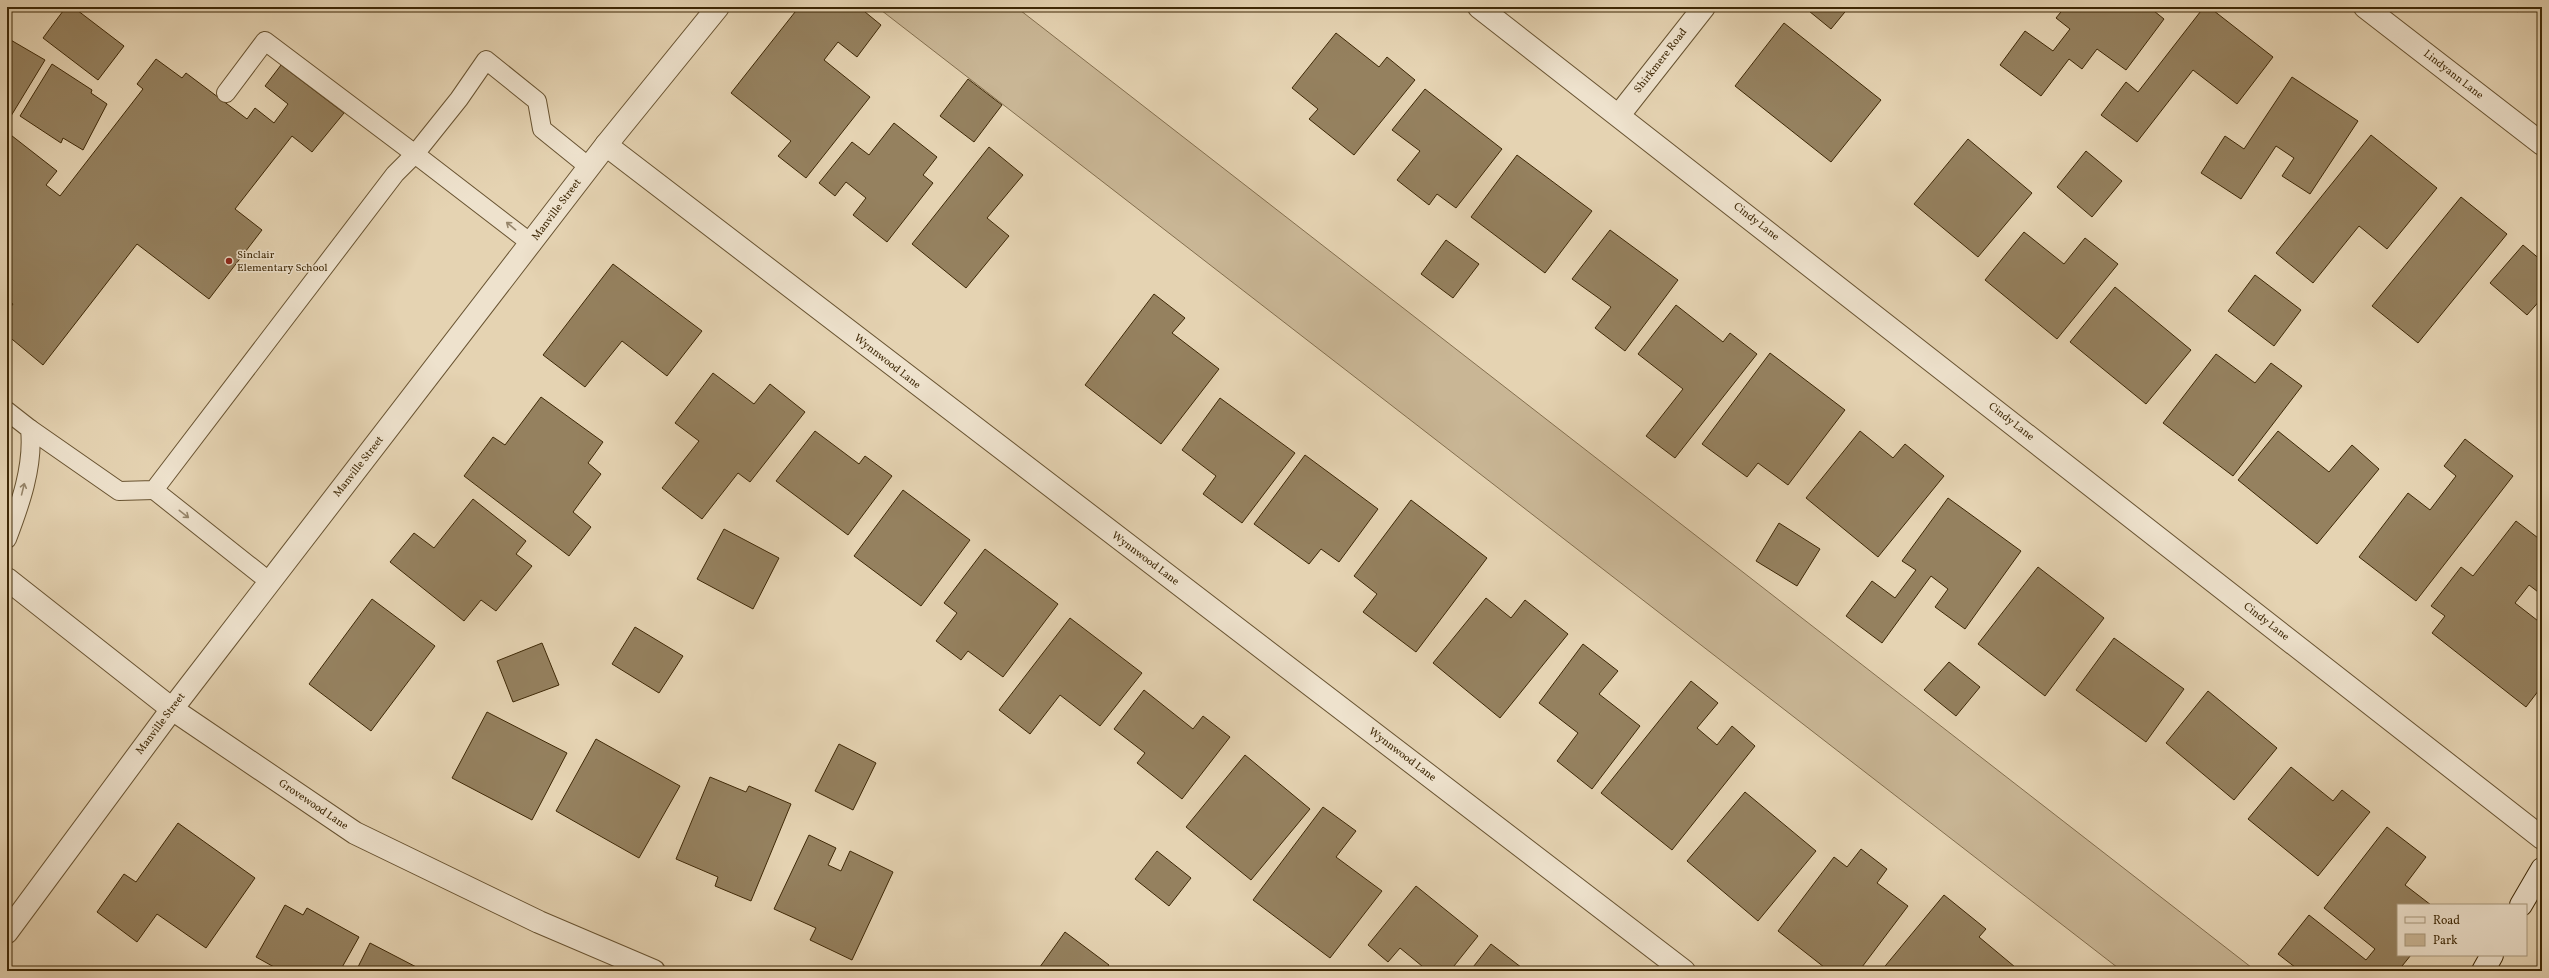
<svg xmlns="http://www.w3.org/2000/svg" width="2549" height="978" viewBox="0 0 2549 978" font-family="Vollkorn,serif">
  <rect width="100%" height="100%" fill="#e5d3b2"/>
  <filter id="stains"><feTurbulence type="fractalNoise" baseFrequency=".005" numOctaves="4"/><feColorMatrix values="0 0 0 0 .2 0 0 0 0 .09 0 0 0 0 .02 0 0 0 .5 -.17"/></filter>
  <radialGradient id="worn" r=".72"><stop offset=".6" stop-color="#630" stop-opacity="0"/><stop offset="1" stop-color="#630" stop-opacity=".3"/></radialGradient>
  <path fill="#c9b695" stroke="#846f4e" d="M877,7H1016L2256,971H2122Z"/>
  <g fill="#95815f" stroke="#3e2806">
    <path d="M66,7H73L124,46L98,80L43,38Z"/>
    <path d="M799,7H859L881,25L857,57L838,42L824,60L870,97L806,178L778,156L791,141L731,93Z"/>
    <path d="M1804,7H1849L1831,29Z"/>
    <path d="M2065,7H2149L2164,19L2126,70L2097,49L2082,69L2069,59L2041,96L2000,65L2025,31L2053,51L2070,29L2056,18Z"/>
    <path d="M2204,7H2209L2273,57L2237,104L2193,70L2137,142L2101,115L2126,82L2138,92Z"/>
    <path d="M2512,7H2523L2518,12Z"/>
    <path d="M1784,23L1881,100L1831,162L1735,86Z"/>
    <path d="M1336,33L1379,67L1387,57L1415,80L1354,155L1309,119L1318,109L1292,88Z"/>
    <path d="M9,39L45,60L11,116L7,114Z"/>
    <path d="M156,59L182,78L186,73L247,119L255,108L274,123L288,104L265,86L281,65L344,113L312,152L292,136L235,209L262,230L209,299L137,244L43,365L7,335V312L13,304L7,300V132L57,171L46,185L60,196L143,89L137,84Z"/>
    <path d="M52,64L92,90L91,93L107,104L83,150L63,138L61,143L20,116Z"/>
    <path d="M2292,77L2358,121L2310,194L2282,176L2294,158L2276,146L2241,199L2201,173L2225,136L2244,149Z"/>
    <path d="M968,79L1002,105L974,142L940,116Z"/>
    <path d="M1425,89L1502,149L1456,208L1437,194L1429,205L1397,180L1420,151L1392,130Z"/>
    <path d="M894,123L937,157L923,175L933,183L887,242L853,215L866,198L846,182L835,196L819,183L852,142L869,155Z"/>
    <path d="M2371,135L2437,188L2387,249L2359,226L2313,283L2276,253Z"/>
    <path d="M1968,139L2032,193L1978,257L1914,204Z"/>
    <path d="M989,147L1023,175L987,218L1009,236L966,288L912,244Z"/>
    <path d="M2086,151L2122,181L2092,217L2057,187Z"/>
    <path d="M1517,155L1592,211L1545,273L1471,217Z"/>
    <path d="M2461,197L2507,234L2418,343L2372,306Z"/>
    <path d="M1610,230L1678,280L1625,351L1595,328L1611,307L1572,279Z"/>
    <path d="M2024,232L2064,264L2085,238L2118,264L2057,339L1985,280Z"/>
    <path d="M1446,240L1479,264L1453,298L1421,274Z"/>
    <path d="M2523,245L2542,261V298L2527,315L2490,283Z"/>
    <path d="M613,264L702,331L667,376L622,341L585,387L543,355Z"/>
    <path d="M2255,275L2301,310L2274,346L2228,311Z"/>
    <path d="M2115,287L2191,350L2146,404L2070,342Z"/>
    <path d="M1154,294L1185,318L1172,333L1219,369L1161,444L1085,385Z"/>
    <path d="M1676,305L1723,342L1730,333L1757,354L1675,458L1646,436L1683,389L1638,354Z"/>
    <path d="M1770,353L1845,410L1788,485L1758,463L1747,477L1702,444Z"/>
    <path d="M2216,354L2255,383L2271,363L2302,386L2233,476L2163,423Z"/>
    <path d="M713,373L754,404L770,384L805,412L750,482L738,473L702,519L662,488L699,441L675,423Z"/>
    <path d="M541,397L603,442L588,463L601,474L573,512L591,527L569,556L464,476L493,437L505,445Z"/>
    <path d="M1220,398L1295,453L1242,523L1203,494L1216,476L1182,450Z"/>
    <path d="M2542,423V438L2538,437Z"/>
    <path d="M815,431L859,464L865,456L892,476L848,535L776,481Z"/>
    <path d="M1860,431L1893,458L1905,444L1944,476L1878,557L1806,498Z"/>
    <path d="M2278,431L2329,472L2352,445L2379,469L2317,544L2238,480Z"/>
    <path d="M2465,439L2513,476L2416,601L2359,557L2408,493L2430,510L2456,476L2444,466Z"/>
    <path d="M1305,455L1378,509L1339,562L1321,549L1309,564L1254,524Z"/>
    <path d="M903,490L970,540L921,606L854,556Z"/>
    <path d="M1948,498L2021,551L1965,629L1935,607L1948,589L1931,576L1882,643L1846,616L1872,581L1895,598L1916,570L1902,561Z"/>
    <path d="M473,499L526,541L516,554L532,566L496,611L481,600L464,621L390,562L414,533L434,548Z"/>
    <path d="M1411,500L1487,558L1416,652L1363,612L1377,594L1354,576Z"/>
    <path d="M2516,521L2542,541V595L2529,585L2515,603L2542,624V686L2526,707L2432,633L2445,616L2431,606L2461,567L2473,576Z"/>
    <path d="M1779,523L1820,549L1797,586L1756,561Z"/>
    <path d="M724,529L779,558L753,609L697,579Z"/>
    <path d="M985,549L1058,604L1003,677L968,651L961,660L936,641L957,613L944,603Z"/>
    <path d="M2038,567L2104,618L2045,696L1978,644Z"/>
    <path d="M1486,598L1511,618L1525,600L1568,634L1500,718L1433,663Z"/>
    <path d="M372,599L435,646L371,731L309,684Z"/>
    <path d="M1070,618L1142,673L1100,726L1060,695L1030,734L999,710Z"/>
    <path d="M635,627L683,656L659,693L612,664Z"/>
    <path d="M2114,638L2184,689L2146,742L2076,690Z"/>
    <path d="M542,643L559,685L513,702L497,661Z"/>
    <path d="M1583,644L1618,671L1599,694L1640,726L1592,789L1557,761L1578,733L1539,703Z"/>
    <path d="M1949,662L1980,687L1956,716L1924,690Z"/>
    <path d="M1691,681L1718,703L1697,728L1717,745L1732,726L1755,746L1672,850L1601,793Z"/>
    <path d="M1144,690L1193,729L1203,716L1230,737L1182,799L1137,763L1145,753L1114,729Z"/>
    <path d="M2208,691L2277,748L2234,800L2166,743Z"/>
    <path d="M487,712L567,753L532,820L452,778Z"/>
    <path d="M596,739L680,786L639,858L556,811Z"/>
    <path d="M839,744L876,763L853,810L815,791Z"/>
    <path d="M1245,755L1310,809L1251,880L1186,827Z"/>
    <path d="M2291,767L2333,801L2342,790L2370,812L2318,876L2248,819Z"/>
    <path d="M710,777L746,792L749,786L791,804L751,901L715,886L718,877L676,859Z"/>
    <path d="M1745,792L1816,851L1758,921L1687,861Z"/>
    <path d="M1323,807L1356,831L1336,857L1382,891L1330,958L1253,900Z"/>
    <path d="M178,823L255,878L206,948L157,914L137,942L97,912L124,874L136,882Z"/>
    <path d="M2387,827L2426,857L2405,885L2431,905H2398V955H2411L2398,971H2300L2278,954L2309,915L2366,960L2375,949L2324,908Z"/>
    <path d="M809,835L836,848L828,865L841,871L850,851L893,872L852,960L810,940L816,928L774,909Z"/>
    <path d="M1861,849L1887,869L1877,883L1908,906L1859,971H1829L1778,931L1834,857L1847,867Z"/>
    <path d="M1157,851L1191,878L1169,906L1135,879Z"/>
    <path d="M1416,886L1478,936L1450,971H1428L1400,948L1388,962L1368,945Z"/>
    <path d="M1944,895L1986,929L1979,937L2015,967L2012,971H1881Z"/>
    <path d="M285,905L303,915L307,908L359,937L340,971H272L274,967L256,957Z"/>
    <path d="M1065,932L1109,965L1105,971H1037Z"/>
    <path d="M370,943L424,971H356Z"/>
    <path d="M1491,944L1526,971H1470Z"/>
  </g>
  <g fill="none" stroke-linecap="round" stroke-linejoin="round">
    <g stroke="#685331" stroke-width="20">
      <g id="lane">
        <path d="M226,93L265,41L415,154L459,99L486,60L537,101L542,129L589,167"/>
        <path d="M7,411L30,429C34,466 20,505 7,539"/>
        <path d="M30,429L119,491L154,490L395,174L415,154L532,244"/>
        <path d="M154,490L270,582"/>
      </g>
    </g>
    <g stroke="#685331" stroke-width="24">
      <g id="street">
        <path d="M1479,7L2542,838"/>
        <path d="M2365,7L2542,144"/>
        <path d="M1619,115L1704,7"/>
        <path d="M606,145L1684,971"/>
        <path d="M7,579L172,709L355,833L539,922L654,971"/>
        <path d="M7,932L172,709L606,145L718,7"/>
      </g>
    </g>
    <g stroke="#3e2806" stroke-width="24">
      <g id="secondary">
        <path d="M2521,905L2542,869"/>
        <path d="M2483,971L2492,955"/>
      </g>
    </g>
    <use href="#lane" stroke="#eee2cd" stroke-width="18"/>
    <use href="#street" stroke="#eee2cd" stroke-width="22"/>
    <use href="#secondary" stroke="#eee2cd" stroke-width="22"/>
  </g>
  <defs><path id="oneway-shaft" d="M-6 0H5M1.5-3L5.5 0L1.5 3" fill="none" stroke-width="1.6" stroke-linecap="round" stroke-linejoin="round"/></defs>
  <g stroke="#96856a">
    <use href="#oneway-shaft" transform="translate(511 226) rotate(-141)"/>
    <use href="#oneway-shaft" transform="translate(23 489) rotate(-76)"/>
    <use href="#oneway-shaft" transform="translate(184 514) rotate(38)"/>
  </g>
  <circle fill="#8f2418" stroke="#eee2cd" stroke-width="1.5" cx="229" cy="261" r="4"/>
  <g text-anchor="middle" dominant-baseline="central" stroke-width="3" stroke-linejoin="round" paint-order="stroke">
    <g font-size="11" fill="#3e2806" stroke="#eee2cd">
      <text transform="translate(1661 61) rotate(-52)">Shirkmere Road</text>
      <text transform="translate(2453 75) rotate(38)">Lindyann Lane</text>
      <text transform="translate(557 210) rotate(-53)">Manville Street</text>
      <text transform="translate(1756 222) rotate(38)">Cindy Lane</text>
      <text transform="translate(887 362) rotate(38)">Wynnwood Lane</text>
      <text transform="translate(2011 422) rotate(38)">Cindy Lane</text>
      <text transform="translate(359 467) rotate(-52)">Manville Street</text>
      <text transform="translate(1145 559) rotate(37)">Wynnwood Lane</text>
      <text transform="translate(2266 622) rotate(38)">Cindy Lane</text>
      <text transform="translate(161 724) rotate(-53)">Manville Street</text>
      <text transform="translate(1402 755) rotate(37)">Wynnwood Lane</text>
      <text transform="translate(313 805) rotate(34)">Grovewood Lane</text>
    </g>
    <g font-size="11" fill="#3e2806" stroke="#eee2cd" text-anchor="start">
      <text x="237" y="255">Sinclair<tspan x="237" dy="13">Elementary School</tspan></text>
    </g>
  </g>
  <rect width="2549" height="978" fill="none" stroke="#e5d3b2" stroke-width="24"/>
  <rect x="8" y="8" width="2533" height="962" fill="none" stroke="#3e2806" stroke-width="2"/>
  <rect x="12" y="12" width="2525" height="954" fill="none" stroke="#3e2806"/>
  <rect x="2397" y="904" width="130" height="52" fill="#eee2cd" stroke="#a8987d"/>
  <rect x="2405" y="917" width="20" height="6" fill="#eee2cd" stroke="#a8987d"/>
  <text x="2433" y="924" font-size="12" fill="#3e2806">Road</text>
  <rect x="2405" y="934" width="20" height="12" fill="#c9b695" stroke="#a8987d"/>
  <text x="2433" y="944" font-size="12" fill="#3e2806">Park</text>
  <rect width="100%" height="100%" filter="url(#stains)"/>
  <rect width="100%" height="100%" fill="url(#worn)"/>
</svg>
